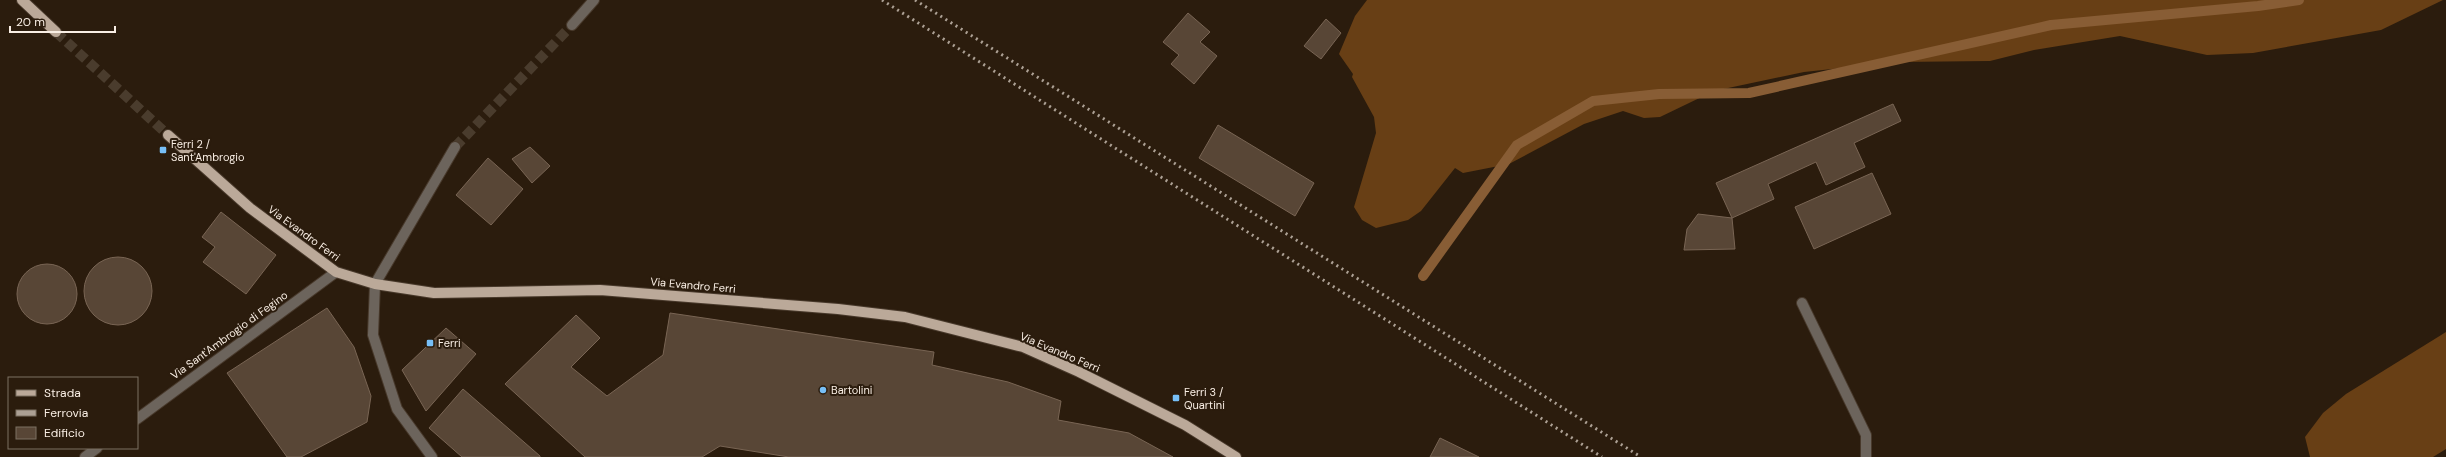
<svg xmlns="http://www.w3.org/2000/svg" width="2446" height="457" viewBox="0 0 2446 457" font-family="'DM Sans',sans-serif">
  <rect width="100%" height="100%" fill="#2b1c0d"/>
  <g fill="#683f15">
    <path d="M1367,0H2443L2381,30L2253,53L2207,55L2120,36L2034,50L1990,61L1898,62L1804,72L1714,91L1660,117L1644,118L1623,111L1584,124L1509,164L1463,173L1455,168L1421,211L1408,220L1376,228L1362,220L1354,207L1376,133L1374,117L1352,77L1353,74L1339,54L1355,16Z"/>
    <path d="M2446,332V449L2433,457H2310L2305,437L2323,413L2346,394Z"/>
  </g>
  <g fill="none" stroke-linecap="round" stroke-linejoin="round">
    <path stroke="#885d35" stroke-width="10" d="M1423,276L1517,145L1593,101L1659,94L1749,93L2051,25L2258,6L2299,0"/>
  </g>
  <g fill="#584636" stroke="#796554">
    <path d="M1188,13L1210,32L1200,42L1217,56L1194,84L1171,64L1179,55L1163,42Z"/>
    <path d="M1326,19L1341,33L1321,59L1304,46Z"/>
    <path d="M1893,104L1901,121L1854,143L1865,167L1826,185L1816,162L1768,184L1774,199L1732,218L1716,183Z"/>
    <path d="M1218,125L1314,183L1295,216L1199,158Z"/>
    <path d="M530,147L550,166L532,183L512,159Z"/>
    <path d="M488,158L523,189L491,225L456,195Z"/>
    <path d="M1872,173L1891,214L1814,249L1795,207Z"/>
    <path d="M221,212L276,255L246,294L203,262L215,247L202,237Z"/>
    <path d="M1698,214L1732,218L1735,249L1684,250L1687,229Z"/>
    <circle cx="118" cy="291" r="34"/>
    <circle cx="47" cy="294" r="30"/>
    <path d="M327,308L354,347L371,396L367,422L301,457H287L227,373Z"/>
    <path d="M670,313L934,352L932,365L1008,382L1061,401L1058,420L1129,433L1173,457H789L720,446L702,457H585L505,384L576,315L600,338L571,367L607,396L663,355Z"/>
    <path d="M446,328L476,354L426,411L402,370Z"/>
    <path d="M463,389L540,456V457H462L429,428Z"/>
    <path d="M1440,438L1479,457H1430Z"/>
  </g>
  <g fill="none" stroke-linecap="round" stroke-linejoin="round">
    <path stroke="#4a3c2d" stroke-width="10" stroke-dasharray="10 5" stroke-linecap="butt" d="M455,147L572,25"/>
    <path stroke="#4a3c2d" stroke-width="10" stroke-dasharray="10 5" stroke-linecap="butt" d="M56,32L168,135"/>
    <g stroke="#48392b" stroke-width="12">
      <g id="service">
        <path d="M1802,303L1866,435V457"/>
        <path d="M137,419L336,272"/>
        <path d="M85,457L97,448"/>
      </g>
    </g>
    <g stroke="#48392b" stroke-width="12">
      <g id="minor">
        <path d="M572,25L594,0"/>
        <path d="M432,457L397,409L373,335L375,284L455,147"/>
      </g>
    </g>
    <g stroke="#48392b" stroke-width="12">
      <g id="primary">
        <path d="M22,0L56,32"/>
        <path d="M168,135L250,208L336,272L375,284L434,293L600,290L838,309L905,317L1023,347L1079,372L1185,425L1236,457"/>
      </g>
    </g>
    <use href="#service" stroke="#6c645c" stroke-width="10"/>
    <use href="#minor" stroke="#6c645c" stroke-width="10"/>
    <use href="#primary" stroke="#bba999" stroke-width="10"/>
    <g stroke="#aca094" stroke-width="3" stroke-dasharray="2 4" stroke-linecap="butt">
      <path d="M882,0L1602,457"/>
      <path d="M915,0L1641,457"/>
    </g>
  </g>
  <g fill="#77bff7" stroke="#2b1c0d" stroke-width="1.5">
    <rect x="159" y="146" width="8" height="8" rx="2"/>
    <rect x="426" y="339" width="8" height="8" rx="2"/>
    <circle cx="823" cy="390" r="4"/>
    <rect x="1172" y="394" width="8" height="8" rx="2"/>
  </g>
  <g text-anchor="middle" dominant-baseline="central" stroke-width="4" stroke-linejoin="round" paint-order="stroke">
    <g font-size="11" fill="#f9eee4" stroke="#2b1c0d" text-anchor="start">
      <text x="171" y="144">Ferri 2 /<tspan x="171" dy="13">Sant'Ambrogio</tspan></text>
      <text x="438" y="343">Ferri</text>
      <text x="831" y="390">Bartolini</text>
      <text x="1184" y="392">Ferri 3 /<tspan x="1184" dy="13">Quartini</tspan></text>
    </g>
    <g font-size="11" fill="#f9eee4" stroke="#2b1c0d">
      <text transform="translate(304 233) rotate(36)">Via Evandro Ferri</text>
      <text transform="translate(693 285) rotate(5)">Via Evandro Ferri</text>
      <text transform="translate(229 335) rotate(-36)">Via Sant'Ambrogio di Fegino</text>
      <text transform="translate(1060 352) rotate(23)">Via Evandro Ferri</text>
    </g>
  </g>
  <rect x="8" y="377" width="130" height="72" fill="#2b1c0d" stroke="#7d7063"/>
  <rect x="16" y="390" width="20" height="6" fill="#bba999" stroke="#7d7063"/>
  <text x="44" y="397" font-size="12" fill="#f9eee4">Strada</text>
  <rect x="16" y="410" width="20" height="6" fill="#aca094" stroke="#7d7063"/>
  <text x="44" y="417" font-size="12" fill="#f9eee4">Ferrovia</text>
  <rect x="16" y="427" width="20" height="12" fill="#584636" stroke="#7d7063"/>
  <text x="44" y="437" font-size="12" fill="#f9eee4">Edificio</text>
  <path d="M10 26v6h105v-6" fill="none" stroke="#f9eee4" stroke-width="2"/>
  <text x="16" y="26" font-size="12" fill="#f9eee4" stroke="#2b1c0d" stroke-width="3" paint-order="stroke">20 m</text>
</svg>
